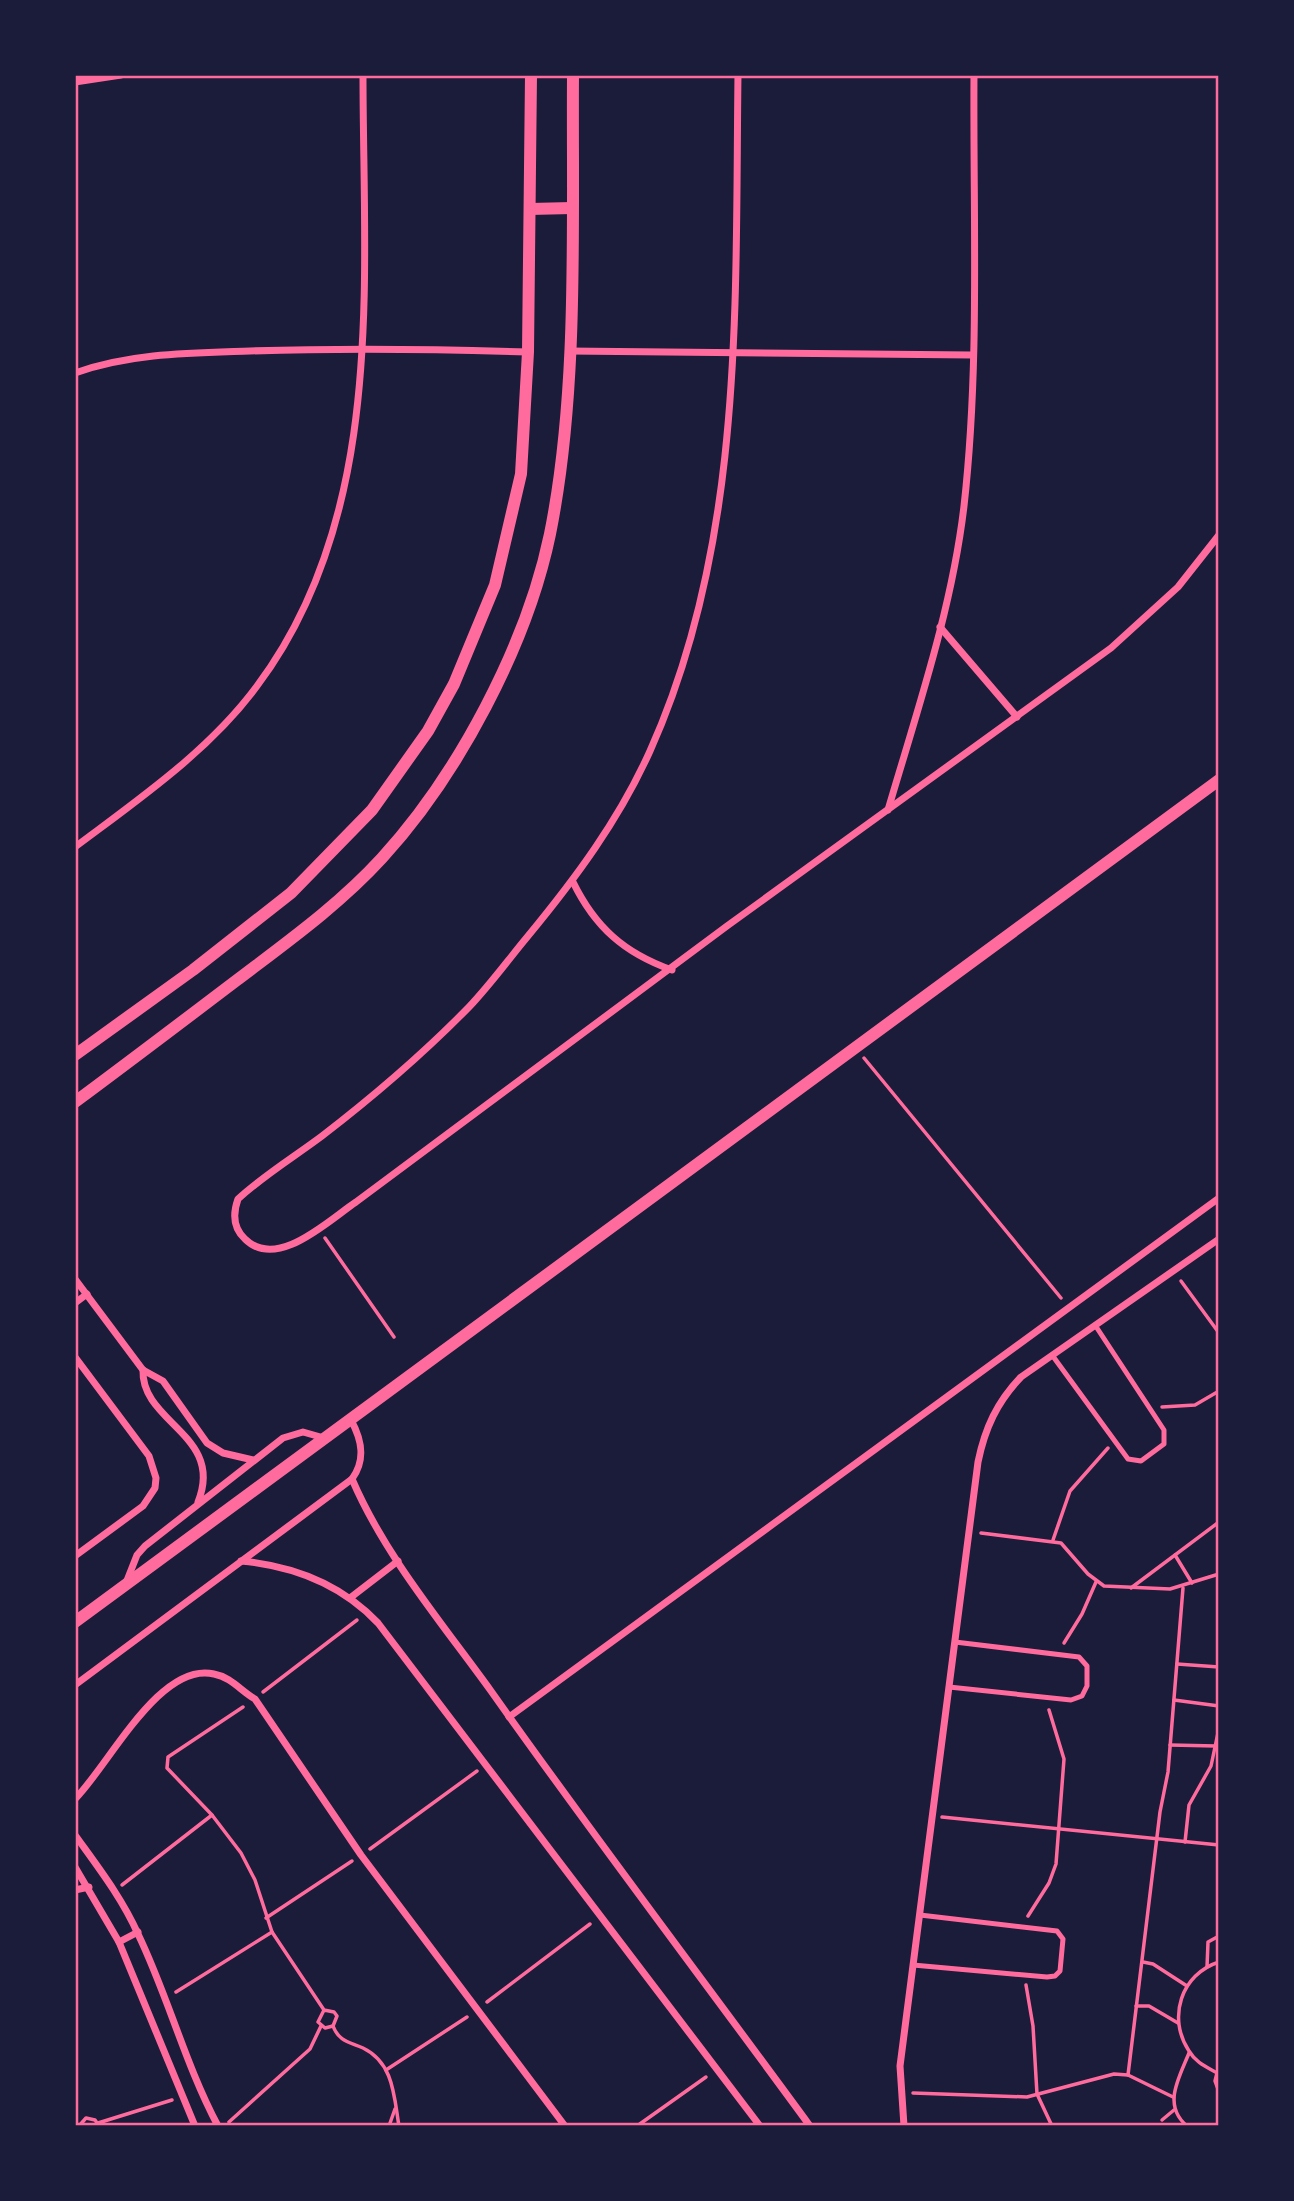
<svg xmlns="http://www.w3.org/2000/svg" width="1294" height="2201" viewBox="0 0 1294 2201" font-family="'Space Grotesk',sans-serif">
  <rect width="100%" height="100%" fill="#1b1b3a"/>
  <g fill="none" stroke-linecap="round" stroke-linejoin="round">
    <g stroke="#ff6b9d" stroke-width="3.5">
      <path d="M864,1058L1061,1298"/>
      <path d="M325,1238L394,1337"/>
      <path d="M1181,1281L1219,1333"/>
      <path d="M1162,1407L1195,1405L1219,1391"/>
      <path d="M981,1533L1061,1543L1088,1574L1104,1586L1170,1589L1219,1574"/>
      <path d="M1053,1540L1070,1491L1108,1448"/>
      <path d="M1175,1555L1192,1583"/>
      <path d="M1131,1588L1219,1522"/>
      <path d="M1064,1643L1082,1614L1096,1582"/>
      <path d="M1177,1664L1219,1667"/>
      <path d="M263,1692L357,1620"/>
      <path d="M1174,1700L1219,1706"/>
      <path d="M243,1707L168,1757L167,1768L212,1815L241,1853L255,1880L272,1932L324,2010L334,2012L337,2016L333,2026L325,2028L318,2022L324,2010"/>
      <path d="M1170,1745L1216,1746"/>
      <path d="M942,1817L1219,1845"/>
      <path d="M1185,1842L1189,1805L1211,1766L1219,1728"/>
      <path d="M370,1849L477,1771"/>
      <path d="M122,1885L212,1815"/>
      <path d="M1028,1916L1049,1883L1056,1864L1064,1759L1049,1710"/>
      <path d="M266,1918L352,1861"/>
      <path d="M1143,1962L1153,1964L1187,1986"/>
      <path d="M1219,1962C1181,1974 1167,2018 1189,2051C1196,2063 1207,2067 1219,2074"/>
      <path d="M1207,1967L1208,1942L1219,1936"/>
      <path d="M1026,1985L1033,2026L1037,2094L1052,2126"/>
      <path d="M176,1992L272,1932"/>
      <path d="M487,2002L590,1924"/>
      <path d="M1136,2006H1149L1178,2023"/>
      <path d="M333,2026C339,2042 350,2042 363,2048C394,2063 394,2097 399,2126"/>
      <path d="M386,2070L467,2017"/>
      <path d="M1217,2073L1215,2081L1219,2092"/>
      <path d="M1128,2075L1160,1812L1168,1772L1183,1588"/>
      <path d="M913,2093L1027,2097L1114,2074L1128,2075L1173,2097"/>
      <path d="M1162,2120L1174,2110"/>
      <path d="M229,2122L310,2049L321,2026"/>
      <path d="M98,2123L172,2100"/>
      <path d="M79,2126L86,2118L95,2120L99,2126"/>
      <path d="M389,2126L395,2109"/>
      <path d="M637,2126L706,2077"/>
      <path d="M1187,2126C1162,2105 1179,2078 1189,2053"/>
    </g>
    <g stroke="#ff6b9d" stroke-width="5">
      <path d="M1052,1355L1128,1459L1141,1461L1164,1444V1430L1095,1325"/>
      <path d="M949,1687L1071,1700L1082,1696L1087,1686V1666L1079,1657L955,1642"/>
      <path d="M913,1965L1047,1977L1055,1976L1060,1971L1063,1939L1057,1931L920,1915"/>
    </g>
    <g stroke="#ff6b9d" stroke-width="7">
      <path d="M738,75C735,302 745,540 650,751C619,820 575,879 528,936C508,960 490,985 469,1007C423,1054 374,1096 322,1136C294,1157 264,1175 238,1199C233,1213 233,1228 245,1239C277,1271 329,1220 356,1202L727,926L1111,648L1178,587L1219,535"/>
      <path d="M75,82L121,75"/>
      <path d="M569,351L972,355"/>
      <path d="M75,373C131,353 191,353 250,351C343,348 435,349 528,352"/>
      <path d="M940,627L1017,717"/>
      <path d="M888,810C917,711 952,609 964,506C980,364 973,218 974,75"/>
      <path d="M75,847C139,799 209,751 257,686C387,513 363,278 363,75"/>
      <path d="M573,882C595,927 624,953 672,970"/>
      <path d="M75,1279L143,1370L163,1381L207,1443L223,1453L253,1460"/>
      <path d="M75,1303L87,1294"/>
      <path d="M75,1357L149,1456L156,1478L155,1488L143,1506L75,1556"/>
      <path d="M143,1370C141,1423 225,1435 198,1502"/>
      <path d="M352,1479C385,1556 442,1623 491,1691C595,1838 704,1981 810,2126"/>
      <path d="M241,1561C294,1566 341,1584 378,1623L760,2126"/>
      <path d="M126,1583L137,1555L145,1546L283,1438L303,1432L324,1438"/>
      <path d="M350,1598L398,1561"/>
      <path d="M75,1685L352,1479C366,1460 362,1440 351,1420"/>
      <path d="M509,1717L1219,1198"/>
      <path d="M75,1799C109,1765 160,1661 214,1674C231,1677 241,1691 255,1699L361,1855L565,2126"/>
      <path d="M75,1835C98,1867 122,1898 138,1934C168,1996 185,2064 218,2126"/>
      <path d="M75,1867L119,1942L195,2126"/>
      <path d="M75,1890L89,1887"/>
      <path d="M119,1942L138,1932"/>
      <path d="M904,2126L900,2066L978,1462C985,1428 997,1402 1021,1377L1219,1239"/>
    </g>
    <g stroke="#ff6b9d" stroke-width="12">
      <path d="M530,209L572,208"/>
      <path d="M75,1055L193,970L291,893L372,810L428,731L454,684L495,585L521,474L528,352L531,75"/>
      <path d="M75,1102C129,1062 183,1021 237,980C287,942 339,905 382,858C458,775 527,645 550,534C579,390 572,223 573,75"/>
      <path d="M75,1622L1219,780"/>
    </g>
  </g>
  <rect width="1294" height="2201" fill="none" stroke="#1b1b3a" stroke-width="154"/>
  <rect x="77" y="77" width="1140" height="2047" fill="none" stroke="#ff6b9d" stroke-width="2.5"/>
</svg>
